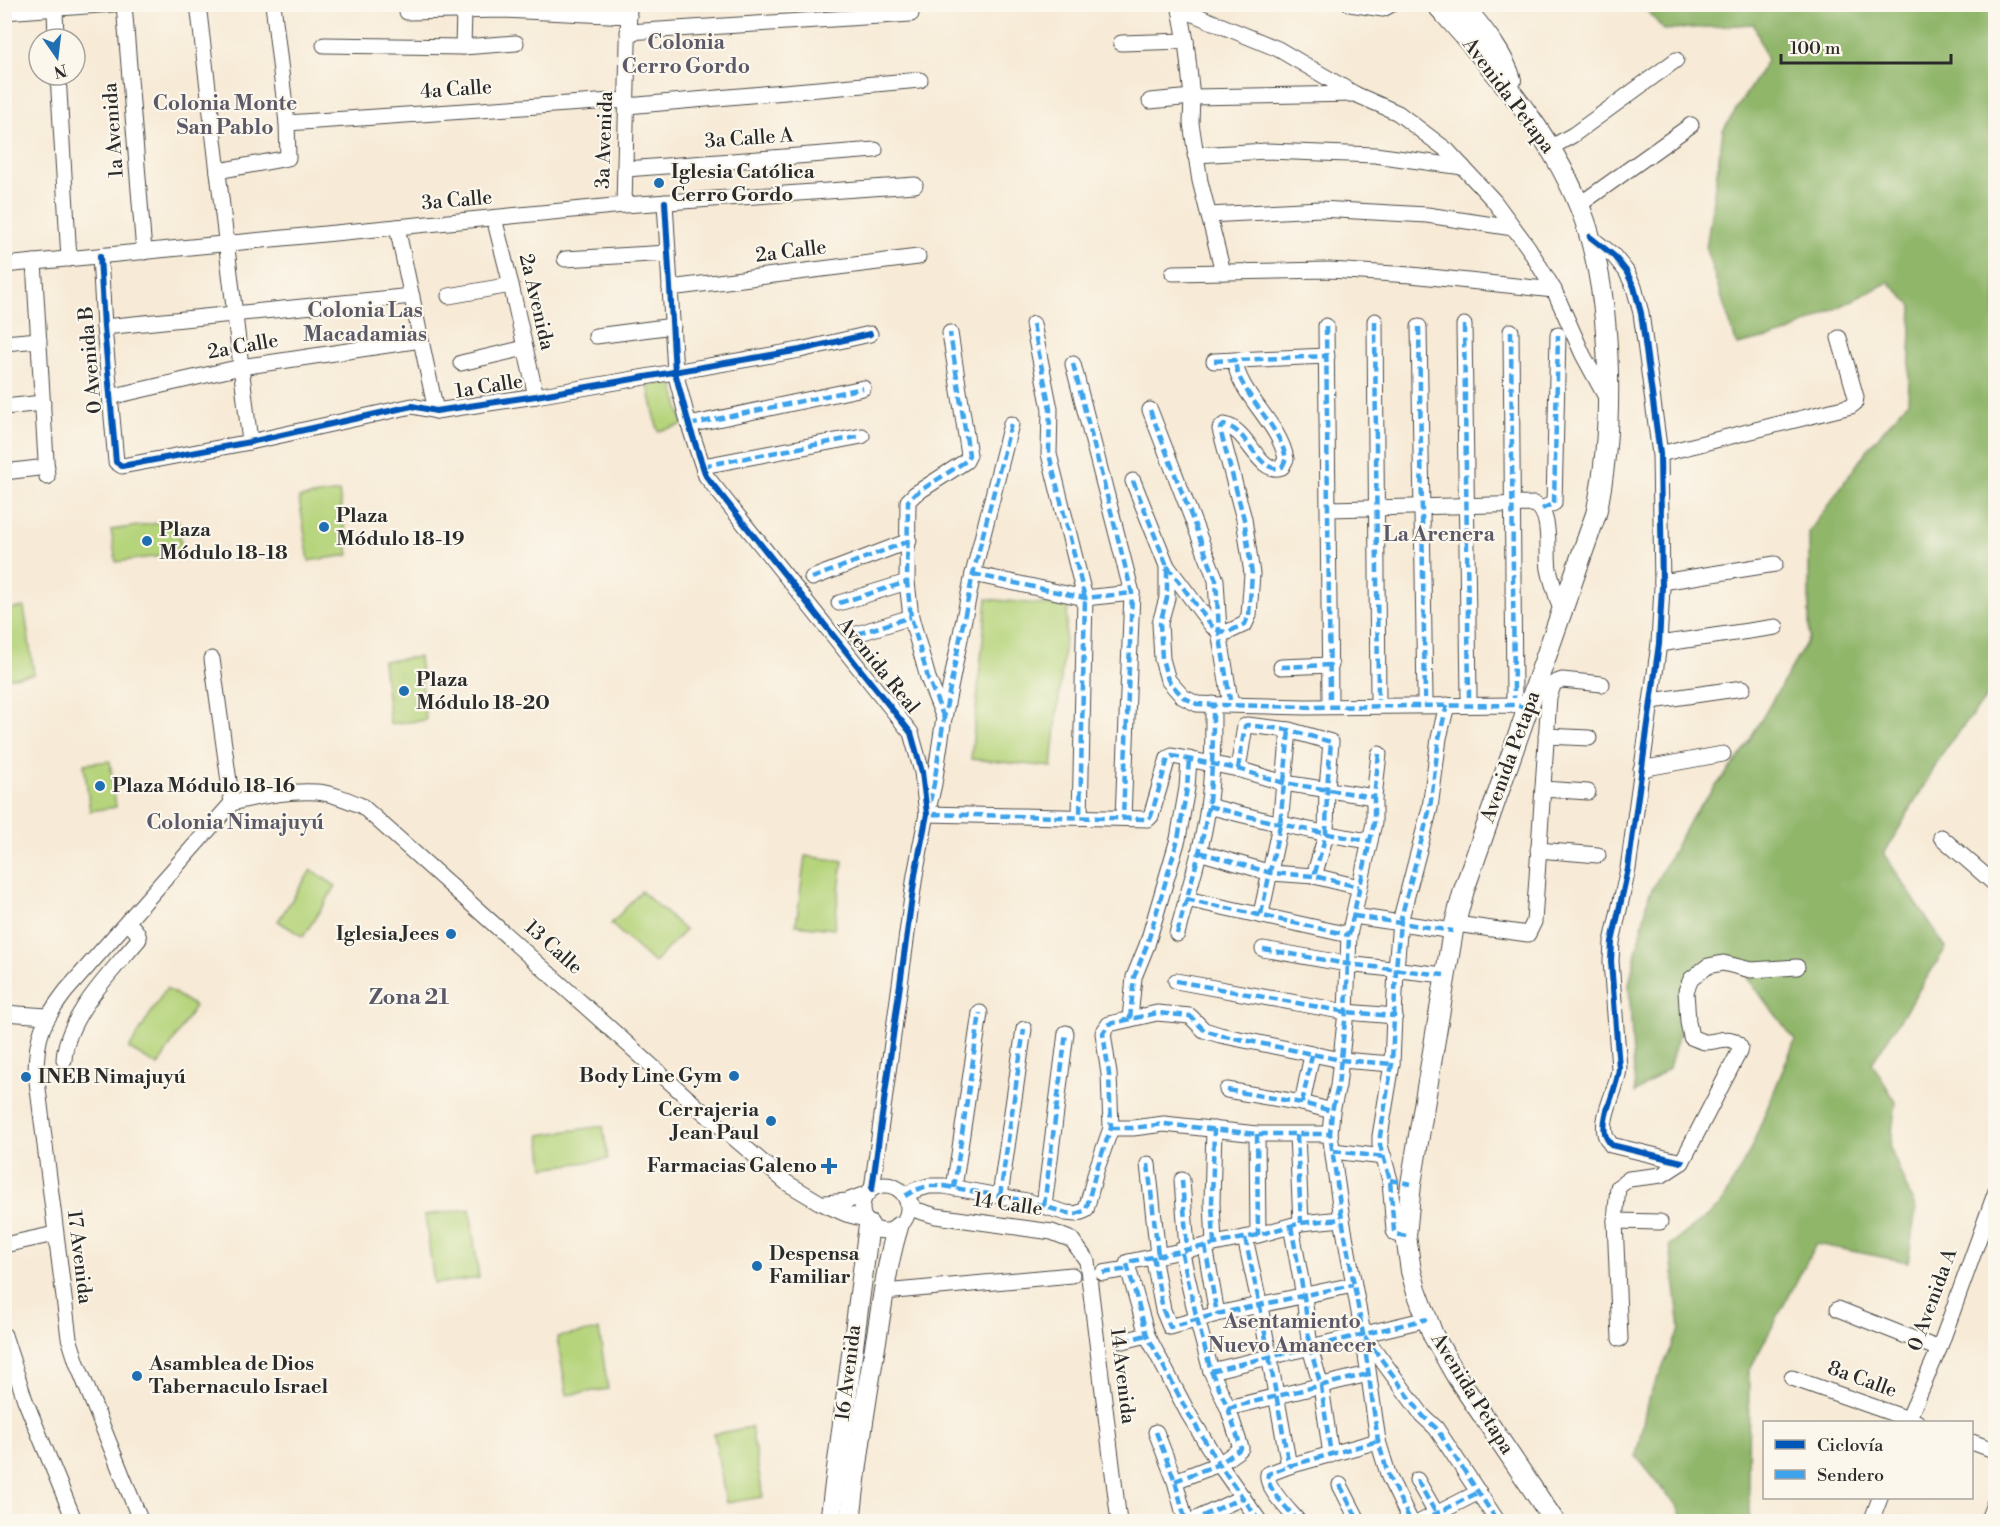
<svg xmlns="http://www.w3.org/2000/svg" width="2000" height="1526" viewBox="0 0 2000 1526" font-family="'Libre Bodoni',serif">
  <rect width="100%" height="100%" fill="#fbf7ec"/>
  <filter id="ink" filterUnits="userSpaceOnUse"><feTurbulence type="fractalNoise" baseFrequency=".0167" numOctaves="2"/><feDisplacementMap in="SourceGraphic" scale="12" xChannelSelector="R" yChannelSelector="G"/><feConvolveMatrix kernelMatrix="1 2 1 2 8 2 1 2 1" color-interpolation-filters="sRGB"/></filter>
  <filter id="wash" filterUnits="userSpaceOnUse"><feTurbulence type="fractalNoise" baseFrequency=".008" numOctaves="4" result="noise"/><feDisplacementMap in="SourceGraphic" scale="24" xChannelSelector="R" yChannelSelector="G"/><feGaussianBlur stdDeviation="1.35" result="paint"/><feColorMatrix in="noise" values="0 0 0 0 0 0 0 0 0 0 0 0 0 0 0 0 0 1.4 0 .05"/><feComposite in="paint" operator="in"/></filter>
  <g filter="url(#wash)">
    <rect width="100%" height="100%" fill="#f7ead6"/>
    <g fill="#b6d47b" stroke="#708053" stroke-width="1.5">
      <path d="M672,380L683,425L658,431L648,386Z"/>
      <path d="M339,492L349,555L309,561L299,498Z"/>
      <path d="M178,520L182,553L116,562L111,530Z"/>
      <path d="M987,599L1068,607L1052,767L971,759Z"/>
      <path d="M24,607L34,674L5,678V610Z"/>
      <path d="M419,657L426,720L390,724L383,661Z"/>
      <path d="M110,761L116,807L90,811L84,764Z"/>
      <path d="M805,856L843,861L834,929L796,925Z"/>
      <path d="M311,870L336,886L303,937L278,921Z"/>
      <path d="M641,891L685,930L654,963L611,924Z"/>
      <path d="M166,988L195,1006L158,1066L129,1049Z"/>
      <path d="M603,1126L608,1159L544,1168L540,1135Z"/>
      <path d="M470,1209L479,1278L434,1284L425,1215Z"/>
      <path d="M599,1330L608,1389L567,1395L557,1337Z"/>
      <path d="M751,1427L763,1497L726,1503L714,1434Z"/>
    </g>
    <path fill="#90b66b" stroke="#5e704b" stroke-width="1.5" d="M1642,5H1995V687L1947,746L1884,854L1946,948L1872,1063L1896,1102L1890,1148L1916,1210L1908,1262L1816,1244L1749,1371L1748,1483L1751,1521H1683L1678,1508L1636,1456L1648,1399L1680,1329L1670,1245L1719,1207L1749,1153L1795,1040L1738,966L1697,971L1669,1068L1635,1093L1629,984L1649,895L1692,816L1740,756L1809,638V532L1870,446L1908,402L1912,306L1889,282L1785,334L1737,345L1706,249L1723,130L1767,61L1754,24L1664,30Z"/>
  </g>
  <g filter="url(#ink)">
    <g fill="none" stroke-linecap="round" stroke-linejoin="round">
      <g stroke="#4a4845" stroke-width="17">
        <g id="minor">
          <path d="M124,4L144,252"/>
          <path d="M198,4L250,442"/>
          <path d="M1179,4L1186,41L1192,97L1191,123L1200,181L1223,272"/>
          <path d="M1350,4L1383,9L1392,4"/>
          <path d="M55,9L56,39"/>
          <path d="M1181,9L1278,49L1355,94L1398,113L1448,151L1494,201L1528,247L1554,290L1583,355L1608,401"/>
          <path d="M4,12L114,4"/>
          <path d="M407,12L503,10L629,16"/>
          <path d="M628,32L911,14"/>
          <path d="M1121,43L1186,41"/>
          <path d="M324,45L463,47L516,43"/>
          <path d="M463,47L464,12"/>
          <path d="M58,75L69,259"/>
          <path d="M1150,101L1192,97L1355,94"/>
          <path d="M627,106L920,80"/>
          <path d="M287,123L627,100"/>
          <path d="M1550,148L1573,135L1676,60"/>
          <path d="M1195,155L1267,151L1375,155L1463,167"/>
          <path d="M626,169L875,150"/>
          <path d="M218,171L288,158L287,123L273,4"/>
          <path d="M665,202L675,372L689,425L706,476L911,733L922,772L927,814L915,875L872,1189"/>
          <path d="M624,205L629,4"/>
          <path d="M1579,205L1691,125"/>
          <path d="M1209,215L1320,209L1427,215L1513,228"/>
          <path d="M494,218L511,285L536,396"/>
          <path d="M397,227L436,411"/>
          <path d="M1590,237L1613,255L1626,271L1634,287L1641,313L1660,454L1662,587L1659,644L1628,869L1612,942L1611,961L1619,1068C1618,1088 1601,1114 1605,1133C1605,1137 1609,1141 1611,1145L1682,1162"/>
          <path d="M100,256L104,327L116,462L122,466L250,442L412,406L436,411L536,396L800,350L870,334"/>
          <path d="M565,259L668,253"/>
          <path d="M34,262L47,477"/>
          <path d="M4,265L624,205L915,185"/>
          <path d="M1173,273L1329,270L1411,275L1554,290"/>
          <path d="M670,288L918,257"/>
          <path d="M449,296L511,285"/>
          <path d="M1375,321L1378,700"/>
          <path d="M1033,324L1050,409L1049,454L1085,598L1080,817"/>
          <path d="M1464,325L1469,697"/>
          <path d="M1326,326L1330,699"/>
          <path d="M104,327L412,296"/>
          <path d="M1419,327L1425,698"/>
          <path d="M1511,331L1514,698"/>
          <path d="M596,336L673,326"/>
          <path d="M4,343L39,340"/>
          <path d="M1214,361L1327,356"/>
          <path d="M461,363L525,348"/>
          <path d="M1073,364L1132,593L1123,818"/>
          <path d="M110,397L241,367L421,340"/>
          <path d="M4,407L43,403"/>
          <path d="M1150,410L1216,580L1219,631L1230,700"/>
          <path d="M1011,424L973,574L944,718L934,784L927,814L1148,819L1151,816L1168,758L1172,756L1238,769L1284,783L1374,797"/>
          <path d="M689,425L863,388"/>
          <path d="M1660,454L1851,406L1855,403L1856,397L1839,338"/>
          <path d="M703,466L862,436"/>
          <path d="M4,472L47,467"/>
          <path d="M1133,481L1167,566V598L1160,623L1162,659L1168,680L1183,697L1197,704L1224,705L1306,707L1515,705L1527,708"/>
          <path d="M1329,509L1534,504C1553,512 1546,552 1549,569C1552,584 1558,599 1562,614"/>
          <path d="M1542,509L1554,503L1558,335"/>
          <path d="M1167,566L1212,626L1219,631L1228,632L1245,624L1249,615L1252,574L1244,519L1220,429L1224,425C1249,429 1258,476 1282,467L1286,459C1280,423 1237,393 1235,360"/>
          <path d="M973,574L1085,598L1132,593"/>
          <path d="M812,578L909,541"/>
          <path d="M1662,582L1775,564"/>
          <path d="M839,603L907,582"/>
          <path d="M857,634L911,617"/>
          <path d="M1659,644L1776,627"/>
          <path d="M212,659L232,803"/>
          <path d="M1281,667L1331,665"/>
          <path d="M1652,701L1743,688"/>
          <path d="M944,718L928,678L911,617L907,582L908,501L915,494L966,461L969,455L950,333"/>
          <path d="M1546,736L1589,738"/>
          <path d="M1379,754L1374,797V823L1349,935L1346,1012L1338,1086L1332,1111L1330,1134L1342,1219L1363,1334L1378,1441L1389,1477L1411,1522"/>
          <path d="M1238,769L1245,726L1247,725L1289,730L1331,742L1327,788L1326,835L1314,876"/>
          <path d="M1641,769L1723,754"/>
          <path d="M1543,789L1588,792"/>
          <path d="M232,803C259,796 289,790 317,792C332,793 348,800 362,806L701,1110L787,1183L819,1202L846,1214L865,1219"/>
          <path d="M1208,806C1262,820 1315,833 1370,841"/>
          <path d="M1941,837L1996,885"/>
          <path d="M1538,850L1598,855"/>
          <path d="M1199,852L1271,873L1314,876L1359,887"/>
          <path d="M1186,899L1349,935"/>
          <path d="M1261,914L1280,825L1289,730"/>
          <path d="M1354,916L1453,931"/>
          <path d="M1456,924L1528,934L1534,922L1549,697L1554,683L1562,680L1602,684"/>
          <path d="M1177,934C1188,892 1202,850 1208,807C1213,773 1213,739 1213,704"/>
          <path d="M1263,949L1347,964L1444,975"/>
          <path d="M1176,981L1346,1012L1395,1016"/>
          <path d="M4,1013L47,1016"/>
          <path d="M1130,1019L1134,977L1147,945L1178,839L1187,788L1189,759"/>
          <path d="M64,1060C66,1016 112,972 139,939C138,931 133,927 127,923"/>
          <path d="M1227,1090L1302,1103L1332,1111"/>
          <path d="M1302,1103L1312,1055"/>
          <path d="M1111,1128H1133L1164,1124L1257,1134H1330"/>
          <path d="M1257,1134L1258,1235"/>
          <path d="M1297,1135L1301,1223"/>
          <path d="M1333,1151L1384,1157"/>
          <path d="M1148,1164L1158,1255"/>
          <path d="M1182,1180L1187,1249"/>
          <circle cx="885" cy="1208" r="23"/>
          <path d="M954,1188L980,1013"/>
          <path d="M905,1196L915,1190L929,1186H944L1027,1201L1066,1213L1076,1214L1086,1210L1096,1171L1111,1128L1109,1074L1103,1033L1109,1024L1157,1013L1190,1016L1204,1030L1220,1035L1341,1060L1392,1064"/>
          <path d="M1000,1196L1024,1029"/>
          <path d="M907,1199L916,1210L936,1216L1052,1232L1072,1240L1087,1261L1119,1522"/>
          <path d="M825,1203L847,1201L868,1193"/>
          <path d="M1044,1206L1066,1033"/>
          <path d="M1615,1221L1660,1222"/>
          <path d="M1291,1226L1304,1296L1310,1348L1321,1386L1331,1455"/>
          <path d="M1406,1236L1396,1234L1394,1231L1390,1180L1380,1145V1136L1392,1064L1396,969L1400,922L1430,808L1439,738L1447,705"/>
          <path d="M1245,1238L1260,1306L1289,1466"/>
          <path d="M1214,1244L1212,1203L1214,1129"/>
          <path d="M4,1245L55,1234"/>
          <path d="M1205,1246L1217,1314"/>
          <path d="M1153,1256L1163,1310L1170,1327L1217,1314L1353,1285"/>
          <path d="M1103,1273L1128,1269"/>
          <path d="M884,1292L1072,1275"/>
          <path d="M1838,1309L1939,1349"/>
          <path d="M4,1335L25,1400L75,1522"/>
          <path d="M1365,1337L1423,1416L1436,1428L1498,1522"/>
          <path d="M1620,1339L1615,1221L1618,1187L1629,1179L1662,1175L1682,1162L1739,1052L1740,1047C1731,1033 1719,1042 1706,1042C1702,1042 1696,1039 1691,1037L1688,1022L1686,991L1691,979L1708,966L1723,963L1751,970L1797,967"/>
          <path d="M1123,1341L1147,1335"/>
          <path d="M1211,1371L1427,1319"/>
          <path d="M1792,1378L1917,1422"/>
          <path d="M1228,1408L1368,1374"/>
          <path d="M1907,1422L1939,1349L1996,1191"/>
          <path d="M1156,1432L1175,1481L1186,1522"/>
          <path d="M1972,1442L1996,1451"/>
          <path d="M1417,1480L1441,1522"/>
          <path d="M1175,1481L1219,1464L1239,1450L1241,1448L1228,1408L1211,1371L1197,1319L1181,1250"/>
          <path d="M1340,1485L1359,1522"/>
          <path d="M141,1522L77,1363L69,1338L36,1073C36,1035 43,1021 66,991L232,803"/>
          <path d="M1190,1522L1243,1497"/>
          <path d="M1260,1522L1219,1464L1188,1413L1147,1335L1127,1264L1128,1262L1258,1235L1301,1223L1342,1219"/>
          <path d="M1299,1522C1290,1511 1265,1488 1268,1474L1289,1466L1378,1441"/>
          <path d="M1420,1522L1479,1492"/>
          <path d="M1871,1522L1880,1498"/>
          <path d="M1987,1522L1996,1499"/>
        </g>
      </g>
      <g stroke="#4a4845" stroke-width="22">
        <g id="major">
          <path d="M1436,4C1494,70 1556,137 1585,221C1602,271 1607,322 1608,374C1609,421 1606,468 1596,514L1464,890L1453,931L1411,1184L1406,1236L1411,1271L1416,1289L1433,1335L1457,1377L1555,1522"/>
          <path d="M1462,4C1479,25 1504,54 1511,80"/>
          <path d="M830,1522L869,1225"/>
          <path d="M850,1522C857,1459 866,1397 877,1335C883,1299 887,1262 898,1227"/>
        </g>
      </g>
      <use href="#minor" stroke="#fff" stroke-width="15"/>
      <use href="#major" stroke="#fff" stroke-width="20"/>
      <g stroke="#3ea3eb" stroke-width="4.5" stroke-dasharray="9 4.5" stroke-linecap="butt">
        <path d="M1375,321L1378,700"/>
        <path d="M1033,324L1050,409L1049,454L1085,598L1080,817"/>
        <path d="M1464,325L1469,697"/>
        <path d="M1326,326L1330,699"/>
        <path d="M1419,327L1425,698"/>
        <path d="M1511,331L1514,698"/>
        <path d="M1214,361L1327,356"/>
        <path d="M1073,364L1132,593L1123,818"/>
        <path d="M1150,410L1216,580L1219,631L1230,700"/>
        <path d="M1011,424L973,574L944,718L934,784L927,814L1148,819L1151,816L1168,758L1172,756L1238,769L1284,783L1374,797"/>
        <path d="M689,425L863,388"/>
        <path d="M703,466L862,436"/>
        <path d="M1133,481L1167,566V598L1160,623L1162,659L1168,680L1183,697L1197,704L1224,705L1306,707L1515,705L1527,708"/>
        <path d="M1542,509L1554,503L1558,335"/>
        <path d="M1167,566L1212,626L1219,631L1228,632L1245,624L1249,615L1252,574L1244,519L1220,429L1224,425C1249,429 1258,476 1282,467L1286,459C1280,423 1237,393 1235,360"/>
        <path d="M973,574L1085,598L1132,593"/>
        <path d="M812,578L909,541"/>
        <path d="M839,603L907,582"/>
        <path d="M857,634L911,617"/>
        <path d="M1281,667L1331,665"/>
        <path d="M944,718L928,678L911,617L907,582L908,501L915,494L966,461L969,455L950,333"/>
        <path d="M1379,754L1374,797V823L1349,935L1346,1012L1338,1086L1332,1111L1330,1134L1342,1219L1363,1334L1378,1441L1389,1477L1411,1522"/>
        <path d="M1238,769L1245,726L1247,725L1289,730L1331,742L1327,788L1326,835L1314,876"/>
        <path d="M1208,806C1262,820 1315,833 1370,841"/>
        <path d="M1199,852L1271,873L1314,876L1359,887"/>
        <path d="M1186,899L1349,935"/>
        <path d="M1261,914L1280,825L1289,730"/>
        <path d="M1354,916L1453,931"/>
        <path d="M1177,934C1188,892 1202,850 1208,807C1213,773 1213,739 1213,704"/>
        <path d="M1263,949L1347,964L1444,975"/>
        <path d="M1176,981L1346,1012L1395,1016"/>
        <path d="M1130,1019L1134,977L1147,945L1178,839L1187,788L1189,759"/>
        <path d="M1227,1090L1302,1103L1332,1111"/>
        <path d="M1302,1103L1312,1055"/>
        <path d="M1111,1128H1133L1164,1124L1257,1134H1330"/>
        <path d="M1257,1134L1258,1235"/>
        <path d="M1297,1135L1301,1223"/>
        <path d="M1333,1151L1384,1157"/>
        <path d="M1148,1164L1158,1255"/>
        <path d="M1182,1180L1187,1249"/>
        <path d="M1390,1180L1411,1184"/>
        <path d="M954,1188L980,1013"/>
        <path d="M905,1196L915,1190L929,1186H944L1027,1201L1066,1213L1076,1214L1086,1210L1096,1171L1111,1128L1109,1074L1103,1033L1109,1024L1157,1013L1190,1016L1204,1030L1220,1035L1341,1060L1392,1064"/>
        <path d="M1000,1196L1024,1029"/>
        <path d="M1044,1206L1066,1033"/>
        <path d="M1291,1226L1304,1296L1310,1348L1321,1386L1331,1455"/>
        <path d="M1406,1236L1396,1234L1394,1231L1390,1180L1380,1145V1136L1392,1064L1396,969L1400,922L1430,808L1439,738L1447,705"/>
        <path d="M1245,1238L1260,1306L1289,1466"/>
        <path d="M1214,1244L1212,1203L1214,1129"/>
        <path d="M1205,1246L1217,1314"/>
        <path d="M1153,1256L1163,1310L1170,1327L1217,1314L1353,1285"/>
        <path d="M1103,1273L1128,1269"/>
        <path d="M1365,1337L1423,1416L1436,1428L1498,1522"/>
        <path d="M1123,1341L1147,1335"/>
        <path d="M1211,1371L1427,1319"/>
        <path d="M1228,1408L1368,1374"/>
        <path d="M1156,1432L1175,1481L1186,1522"/>
        <path d="M1417,1480L1441,1522"/>
        <path d="M1175,1481L1219,1464L1239,1450L1241,1448L1228,1408L1211,1371L1197,1319L1181,1250"/>
        <path d="M1340,1485L1359,1522"/>
        <path d="M1190,1522L1243,1497"/>
        <path d="M1260,1522L1219,1464L1188,1413L1147,1335L1127,1264L1128,1262L1258,1235L1301,1223L1342,1219"/>
        <path d="M1299,1522C1290,1511 1265,1488 1268,1474L1289,1466L1378,1441"/>
        <path d="M1420,1522L1479,1492"/>
      </g>
      <g stroke="#fbf7ec" stroke-width="10">
        <g id="cycleway">
          <path d="M665,202L675,372L689,425L706,476L911,733L922,772L927,814L915,875L872,1189"/>
          <path d="M1590,237L1613,255L1626,271L1634,287L1641,313L1660,454L1662,587L1659,644L1628,869L1612,942L1611,961L1619,1068C1618,1088 1601,1114 1605,1133C1605,1137 1609,1141 1611,1145L1682,1162"/>
          <path d="M100,256L104,327L116,462L122,466L250,442L412,406L436,411L536,396L800,350L870,334"/>
        </g>
      </g>
      <use href="#cycleway" stroke="#0057b8" stroke-width="6"/>
    </g>
  </g>
  <g fill="#1f6fb2" stroke="#fbf7ec" stroke-width="2">
    <circle cx="659" cy="183" r="6"/>
    <circle cx="324" cy="527" r="6"/>
    <circle cx="147" cy="541" r="6"/>
    <circle cx="404" cy="691" r="6"/>
    <circle cx="100" cy="786" r="6"/>
    <circle cx="451" cy="934" r="6"/>
    <circle cx="734" cy="1076" r="6"/>
    <circle cx="26" cy="1077" r="6"/>
    <circle cx="771" cy="1121" r="6"/>
    <path d="M826 1157h6v6h6v6h-6v6h-6v-6h-6v-6h6z"/>
    <circle cx="757" cy="1266" r="6"/>
    <circle cx="137" cy="1376" r="6"/>
  </g>
  <g text-anchor="middle" dominant-baseline="central" stroke-width="4.5" stroke-linejoin="round" paint-order="stroke">
    <g font-size="20" fill="#2b2b2b" stroke="#fbf7ec">
      <text transform="translate(456 90) rotate(-4)">4a Calle</text>
      <text transform="translate(1508 96) rotate(53)">Avenida Petapa</text>
      <text transform="translate(114 130) rotate(-94)">1a Avenida</text>
      <text transform="translate(749 139) rotate(-4)">3a Calle A</text>
      <text transform="translate(605 140) rotate(-88)">3a Avenida</text>
      <text transform="translate(457 201) rotate(-5)">3a Calle</text>
      <text transform="translate(791 252) rotate(-7)">2a Calle</text>
      <text transform="translate(536 302) rotate(77)">2a Avenida</text>
      <text transform="translate(243 347) rotate(-10)">2a Calle</text>
      <text transform="translate(91 360) rotate(-95)">0 Avenida B</text>
      <text transform="translate(489 387) rotate(-9)">1a Calle</text>
      <text transform="translate(878 666) rotate(51)">Avenida Real</text>
      <text transform="translate(1511 757) rotate(-70)">Avenida Petapa</text>
      <text transform="translate(553 948) rotate(42)">13 Calle</text>
      <text transform="translate(1008 1205) rotate(8)">14 Calle</text>
      <text transform="translate(79 1257) rotate(83)">17 Avenida</text>
      <text transform="translate(1933 1300) rotate(-70)">0 Avenida A</text>
      <text transform="translate(849 1373) rotate(-83)">16 Avenida</text>
      <text transform="translate(1122 1376) rotate(83)">14 Avenida</text>
      <text transform="translate(1862 1380) rotate(20)">8a Calle</text>
      <text transform="translate(1472 1394) rotate(58)">Avenida Petapa</text>
    </g>
    <g font-size="20" font-weight="bold" fill="#2b2b2b" stroke="#fbf7ec" text-anchor="start">
      <text x="671" y="172">Iglesia Católica<tspan x="671" dy="23">Cerro Gordo</tspan></text>
      <text x="336" y="516">Plaza<tspan x="336" dy="23">Módulo 18-19</tspan></text>
      <text x="159" y="530">Plaza<tspan x="159" dy="23">Módulo 18-18</tspan></text>
      <text x="416" y="680">Plaza<tspan x="416" dy="23">Módulo 18-20</tspan></text>
      <text x="112" y="786">Plaza Módulo 18-16</text>
      <text x="439" y="934" text-anchor="end">Iglesia Jees</text>
      <text x="722" y="1076" text-anchor="end">Body Line Gym</text>
      <text x="38" y="1077">INEB Nimajuyú</text>
      <text x="759" y="1110" text-anchor="end">Cerrajeria<tspan x="759" dy="23">Jean Paul</tspan></text>
      <text x="817" y="1166" text-anchor="end">Farmacias Galeno</text>
      <text x="769" y="1254">Despensa<tspan x="769" dy="23">Familiar</tspan></text>
      <text x="149" y="1364">Asamblea de Dios<tspan x="149" dy="23">Tabernaculo Israel</tspan></text>
    </g>
    <g font-size="21" font-weight="bold" fill="#5b5867" stroke="#fbf7ec">
      <text x="686" y="43">Colonia<tspan x="686" dy="24">Cerro Gordo</tspan></text>
      <text x="225" y="104">Colonia Monte<tspan x="225" dy="24">San Pablo</tspan></text>
      <text x="365" y="311">Colonia Las<tspan x="365" dy="24">Macadamias</tspan></text>
      <text x="1439" y="535">La Arenera</text>
      <text x="235" y="823">Colonia Nimajuyú</text>
      <text x="1292" y="1322">Asentamiento<tspan x="1292" dy="24">Nuevo Amanecer</tspan></text>
    </g>
    <g font-size="22" font-weight="bold" fill="#5b5867" stroke="#fbf7ec">
      <text x="409" y="997">Zona 21</text>
    </g>
  </g>
  <rect width="2000" height="1526" fill="none" stroke="#fbf7ec" stroke-width="24"/>
  <rect x="1763" y="1421" width="210" height="78" fill="#fbf7ec" stroke="#a8a59f" stroke-width="1.5"/>
  <rect x="1775" y="1440" width="30" height="9" fill="#0057b8" stroke="#a8a59f" stroke-width="1.5"/>
  <text x="1817" y="1451" font-size="18" fill="#2b2b2b">Ciclovía</text>
  <rect x="1775" y="1470" width="30" height="9" fill="#3ea3eb" stroke="#a8a59f" stroke-width="1.5"/>
  <text x="1817" y="1481" font-size="18" fill="#2b2b2b">Sendero</text>
  <g transform="translate(57 57) rotate(166)"><circle r="28" fill="#fbf7ec" stroke="#a8a59f" stroke-width="1.5"/>
  <path d="M0-4.5L10 22L0 15L-10 22Z" fill="#1f6fb2"/>
  <text y="-9" font-size="16" font-weight="bold" text-anchor="middle" fill="#2b2b2b">N</text>
  </g>
  <path d="M1781 54v9h170v-9" fill="none" stroke="#2b2b2b" stroke-width="3"/>
  <text x="1790" y="54" font-size="18" fill="#2b2b2b" stroke="#fbf7ec" stroke-width="4.5" paint-order="stroke">100 m</text>
</svg>
